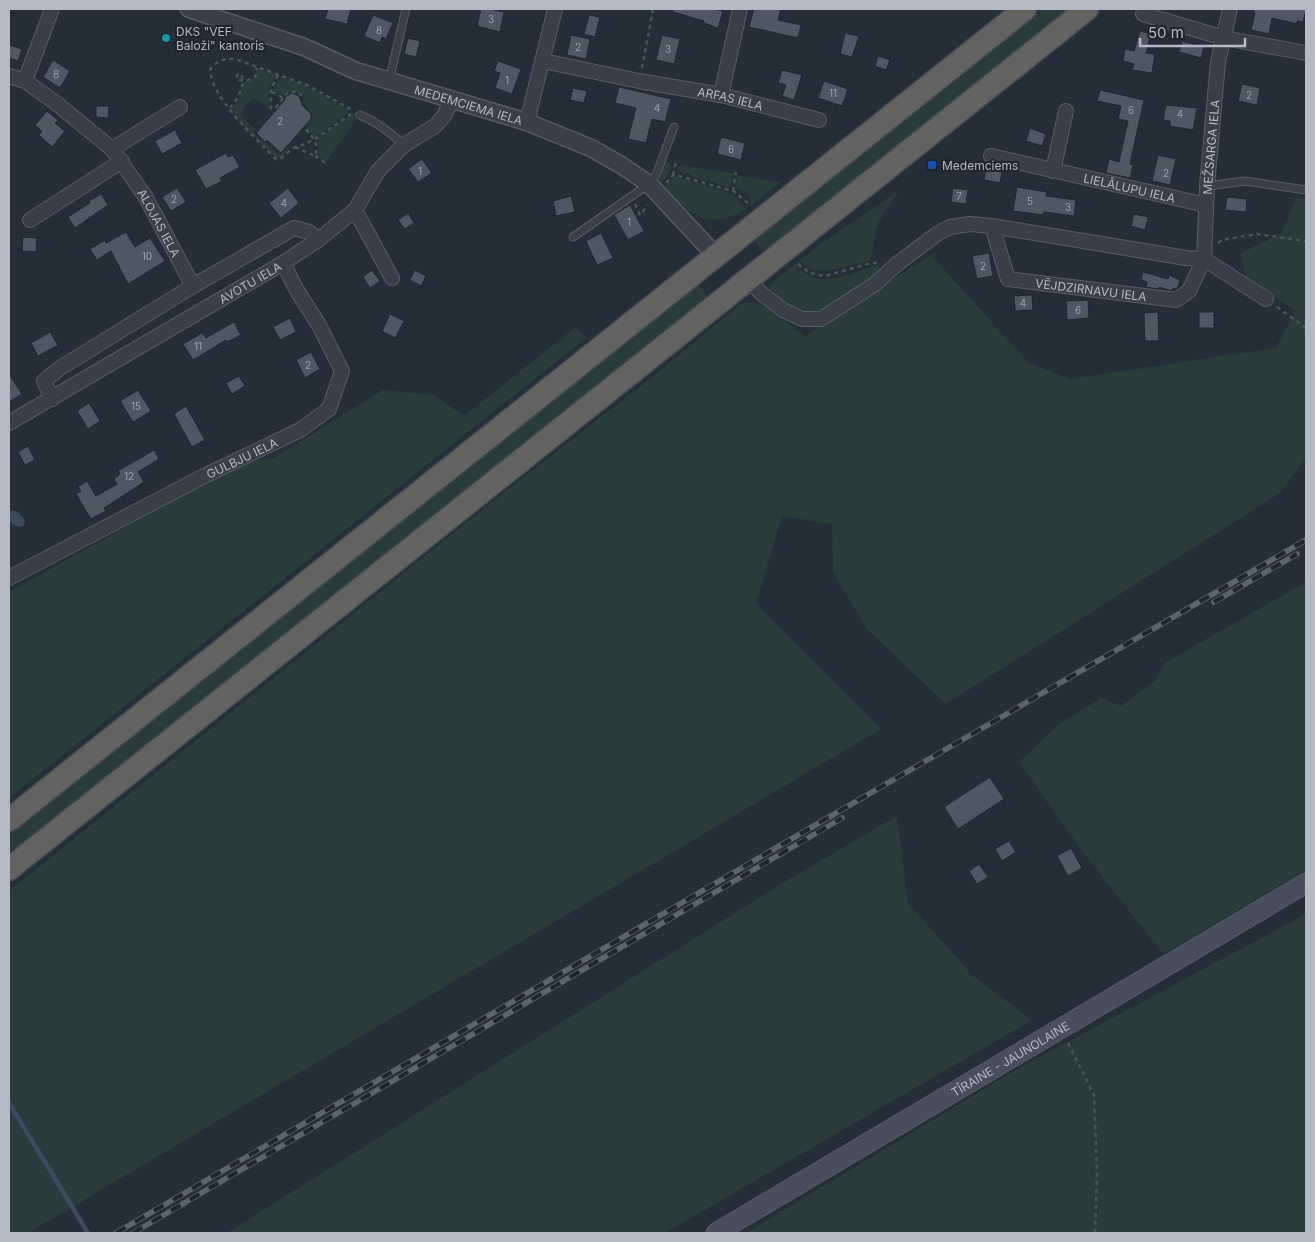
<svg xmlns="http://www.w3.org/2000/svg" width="1315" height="1242" viewBox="0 0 1315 1242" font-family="Inter,sans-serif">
  <rect width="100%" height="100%" fill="#242e38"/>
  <g fill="#293c3b">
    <path d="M1043,9H1069L763,252L754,238Z"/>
    <path d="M257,69L275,74L276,76L268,90L270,108L269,109L263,103L253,99C246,103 241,109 242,117L255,129L254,133L280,155L287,147L289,149L281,157L276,158L239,122L232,109L239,99L244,82L255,78Z"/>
    <path d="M281,77L303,84L350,111L315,137L307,128L313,115L303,103L304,94L290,91L283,96L274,91L273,89Z"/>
    <path d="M353,113L358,117L327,161L316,156L318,151L317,139Z"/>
    <path d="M664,162H669L671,170L661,184H659Z"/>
    <path d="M682,165L734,174L730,186L728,187L691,176V174L687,173L686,175L679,171L678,167Z"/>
    <path d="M737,175L775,182L783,180C758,199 727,234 693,213C682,207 673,197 663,189L674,176L727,192L740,200L739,202L746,207L751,202L749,194L735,188Z"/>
    <path d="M898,191C892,203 882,214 877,226C873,238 875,252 869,261L826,271L811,270L801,262L796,267L798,272L801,270C804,272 808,275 811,277C831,285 856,272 875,265L879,266L883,269C867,282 836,308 817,311C807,313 797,310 787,305C779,300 773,295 769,286L773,282L818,246Z"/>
    <path d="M1296,197L1306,199V458L1280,493L946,704L867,629L833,572L832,524L782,516L756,604L881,729L28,1233H9V891L503,493L650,379L742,303L757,302L805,336L931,255L1029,363L1070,379L1276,348L1295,311L1245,276L1241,253L1281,234Z"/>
    <path d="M694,286H700L705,292L706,298L703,302L9,855V835Z"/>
    <path d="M576,327L586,338L9,798V592L183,495L204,479L234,463L274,458L383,390L433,395L464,416Z"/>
    <path d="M1306,582V870L1163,954L1082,851L1019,762L1059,724L1101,698L1121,706L1155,681L1166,662Z"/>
    <path d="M897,816L908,903L973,976L1032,1020L665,1233H227L781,884Z"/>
    <path d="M1306,914V1233H746L1015,1070Z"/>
  </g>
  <path fill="#3b4c60" d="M11,511C18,510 21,515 25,521L23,526C16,528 11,524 9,518Z"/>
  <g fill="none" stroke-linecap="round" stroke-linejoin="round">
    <path stroke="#3b4c60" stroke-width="4.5" d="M9,1103L88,1233"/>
  </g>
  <g fill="#4d5864" stroke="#1f2730">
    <path d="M328,9H351L347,24L325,19Z"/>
    <path d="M481,9H489L504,12L500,32L477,26Z"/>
    <path d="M673,9H714L723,11L718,28L704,23V21L673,12Z"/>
    <path d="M754,9H781L778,20L801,25L798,38L749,27Z"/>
    <path d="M1254,9H1306V10L1303,22L1297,21V24L1272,18L1269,34L1251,30L1255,13H1253Z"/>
    <path d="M373,15L393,23L386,39L382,37L380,43L364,36Z"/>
    <path d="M589,15L600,17L595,37L584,34Z"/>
    <path d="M1140,31L1151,34L1146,53L1155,54L1152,73L1132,70L1134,64L1123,61L1125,49L1134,51Z"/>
    <path d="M845,33L859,36L852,57L840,54Z"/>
    <path d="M571,35L590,39L586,59L567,55Z"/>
    <path d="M662,35L680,39L674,64L656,60Z"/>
    <path d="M408,38L420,41L416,57L404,54Z"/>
    <path d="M1182,41L1204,47L1201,58L1179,52Z"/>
    <path d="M9,45L22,49L18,61L9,58Z"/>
    <path d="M878,56L890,60L886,70L875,66Z"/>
    <path d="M53,60L70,71L60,88L43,77Z"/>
    <path d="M498,61L521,69L512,94L495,88L500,73L494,71Z"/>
    <path d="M782,70L802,75L794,100L782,96L786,85L778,83Z"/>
    <path d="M824,81L848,89L842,106L818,98Z"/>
    <path d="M1242,84L1260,88L1257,105L1238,101Z"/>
    <path d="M619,87L671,99L665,122L652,119L646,143L628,139L636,108L615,103Z"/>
    <path d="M573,88L587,91L584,103L570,100Z"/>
    <path d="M1100,90L1144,100L1130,164L1133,165L1130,178L1106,173L1109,159L1119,162L1128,121L1118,119L1121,106L1097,101Z"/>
    <path d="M292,93L299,96L302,105L311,114V119L281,153L267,140L265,142L256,133L284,101L285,97Z"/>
    <path d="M1166,105L1197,108L1193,130L1170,126V121L1163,120Z"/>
    <path d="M96,106H109L108,118L96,117Z"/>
    <path d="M47,111L58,120L55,123L65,131L52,147L39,135L42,131L35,125Z"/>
    <path d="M1030,128L1046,134L1042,146L1026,141Z"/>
    <path d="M175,130L182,143L162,154L155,141Z"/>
    <path d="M721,137L745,143L741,160L717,154Z"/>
    <path d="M226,153L228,157L233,155L240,167L220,178L222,181L206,189L195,170Z"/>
    <path d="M1158,155L1176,159L1170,185L1152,181Z"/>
    <path d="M422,159L432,173L418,182L408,169Z"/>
    <path d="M986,169L1002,172L1000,183L984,180Z"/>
    <path d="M1017,187L1047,192L1046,196L1076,200L1074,216L1044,212L1043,215L1013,211Z"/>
    <path d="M177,188L186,202L171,211L162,197Z"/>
    <path d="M288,188L299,203L281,218L269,203Z"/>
    <path d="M953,188L968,190L966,204L951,202Z"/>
    <path d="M101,194L108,205L75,228L68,217L90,203L89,201Z"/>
    <path d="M571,196L575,212L556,216L553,201Z"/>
    <path d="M1227,197L1247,199L1246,212L1225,210Z"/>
    <path d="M630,205L644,231L628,240L614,215Z"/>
    <path d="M408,213L414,223L405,229L398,220Z"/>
    <path d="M1134,214L1148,217L1145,230L1131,226Z"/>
    <path d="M126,232L135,247L150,238L165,261L128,284L111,251L97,260L90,249L105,240L106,243Z"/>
    <path d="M601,233L613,258L597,265L586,241Z"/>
    <path d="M23,237L37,238L36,252L22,251Z"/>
    <path d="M989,253L993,276L977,279L972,256Z"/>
    <path d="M372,270L380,281L370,288L363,277Z"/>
    <path d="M415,270L426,276L421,286L410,280Z"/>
    <path d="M1143,272L1168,279L1169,275L1180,280L1177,289L1173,288L1172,291L1159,287V289L1146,287L1147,282L1141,280Z"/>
    <path d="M1032,295L1033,310L1015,311L1014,296Z"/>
    <path d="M1088,300L1089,318L1067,320L1066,301Z"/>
    <path d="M1158,312L1159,341H1145L1144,313Z"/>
    <rect x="1199" y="312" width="15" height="16"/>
    <path d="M390,314L404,321L395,338L382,331Z"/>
    <path d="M290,318L296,332L280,340L273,327Z"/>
    <path d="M234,322L241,335L227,342L226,340L193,360L183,344L202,333L206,338Z"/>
    <path d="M50,332L58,345L38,356L31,343Z"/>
    <path d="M311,352L320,369L305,378L296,360Z"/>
    <path d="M9,374L22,394L9,402Z"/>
    <path d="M239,376L245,386L232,394L226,383Z"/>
    <path d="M138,390L151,411L133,422L120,401Z"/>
    <path d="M89,403L100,421L88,429L77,411Z"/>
    <path d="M186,406L205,440L192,447L174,414Z"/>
    <path d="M28,446L35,460L25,465L18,452Z"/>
    <path d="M154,450L159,459L138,472L144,482L104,508L106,511L91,519L76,494L81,491L78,487L87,481L96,496L117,484L114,479L120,474L118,471Z"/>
    <path d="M990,777L1004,799L958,829L944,807Z"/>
    <path d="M1009,841L1016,852L1002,861L995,849Z"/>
    <path d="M1071,848L1082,868L1068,876L1057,856Z"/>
    <path d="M979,864L988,877L977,884L969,871Z"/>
  </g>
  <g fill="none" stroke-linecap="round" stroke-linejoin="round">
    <g stroke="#565d67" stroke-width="9">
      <g id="service">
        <path d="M389,81L406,9"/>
        <path d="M360,115C377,122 390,132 404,145"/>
        <path d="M1207,186L1245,181L1306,190"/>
        <path d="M573,237L649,184L656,175L674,127"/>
      </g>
    </g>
    <g stroke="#565d67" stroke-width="16">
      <g id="minor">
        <path d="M1143,14L1224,38L1306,53"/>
        <path id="s1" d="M543,61L639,81L721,95L819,120"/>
        <path id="s2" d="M9,76L25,81L56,103L112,149L145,196L193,286"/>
        <path d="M25,81L52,9"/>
        <path d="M721,95L740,9"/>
        <path d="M527,122L555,9"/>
        <path d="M112,149L180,107"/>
        <path id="s3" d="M991,156L1206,205"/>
        <path d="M1053,171L1066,111"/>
        <path d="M355,210L392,278"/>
        <path d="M30,220L122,161"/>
        <path id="s4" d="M992,226L1008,279L1176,300L1189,291L1204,259L1207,186L1218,62L1230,9"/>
        <path d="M748,279L761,293L783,310L802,319H821L875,284L897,264L937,234L950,227L970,224L992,226L1186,258L1204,259L1266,299"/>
        <path d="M52,399L44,381L60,368L193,286L294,228L309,232L318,240"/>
        <path id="s5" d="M9,423L283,263L318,240L355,210L378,171L404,145L435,126L444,116L452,99"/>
        <path id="s6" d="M9,578L206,475L300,430L329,409L342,371L320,327L295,287L283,263"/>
      </g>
    </g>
    <g stroke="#565d67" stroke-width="19">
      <g id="tertiary">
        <path id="s7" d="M189,9L304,47L356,71L527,122L591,148L621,165L649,184L716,256"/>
      </g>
    </g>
    <g stroke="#565d67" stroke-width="21">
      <g id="secondary">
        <path id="s8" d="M716,1233L1306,883"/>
      </g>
    </g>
    <g stroke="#434a54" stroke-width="25">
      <g id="trunk">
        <path d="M9,820L1025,9"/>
        <path d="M9,869L1087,9"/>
      </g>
    </g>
    <g stroke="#465759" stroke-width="2.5" stroke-dasharray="4 4" stroke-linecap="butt">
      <path d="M642,68L653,9"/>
      <path d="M278,75L271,89V108L275,109L288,92H295L302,95"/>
      <path d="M272,92L283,98"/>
      <path d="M230,108C237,100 246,85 241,74H238L236,77L239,80C245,81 250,80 255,77L257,68"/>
      <path d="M351,114L315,139L305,144L295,147L281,158L276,159C259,142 206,93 211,68C218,60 227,57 238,60L309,86L352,110"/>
      <path d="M295,147L315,156C319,142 314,140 306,129"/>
      <path d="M315,156L326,163"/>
      <path d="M673,175L676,162"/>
      <path d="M666,183L673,175L679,176L733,191L749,204"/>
      <path d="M733,191L736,172"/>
      <path d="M635,204L640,215L648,205"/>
      <path d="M1218,243L1222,240L1257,234L1306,241"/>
      <path d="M798,264L810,273L825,276L871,263H878"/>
      <path d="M1277,307L1306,328"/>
      <path d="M1068,1043L1094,1095L1097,1174L1095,1233"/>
    </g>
    <use href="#service" stroke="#383f49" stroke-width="7"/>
    <use href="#minor" stroke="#383f49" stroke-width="14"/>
    <use href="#tertiary" stroke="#383f49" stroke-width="16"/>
    <use href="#secondary" stroke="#464f5b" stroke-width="19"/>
    <use href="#trunk" stroke="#626260" stroke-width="22"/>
    <g stroke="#5a646f" stroke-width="5.5">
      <g id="rail">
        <path d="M1214,602L1297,554"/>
        <path d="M116,1233L769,852L1306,540"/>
        <path d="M133,1233L842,818"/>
      </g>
    </g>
    <use href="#rail" stroke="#1d252e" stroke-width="4" stroke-dasharray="11" stroke-linecap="butt"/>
  </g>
  <circle fill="#0f9aa8" stroke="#1d252e" stroke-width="2" cx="166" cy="38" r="5"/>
  <rect fill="#1a4fb4" stroke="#1d252e" stroke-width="2" x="927" y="160" width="10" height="10" rx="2.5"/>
  <g text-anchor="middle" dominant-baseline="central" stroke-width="4" stroke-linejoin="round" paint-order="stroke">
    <g font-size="10" fill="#9aa2ad">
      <text x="491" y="19">3</text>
      <text x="379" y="30">8</text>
      <text x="578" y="47">2</text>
      <text x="668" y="49">3</text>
      <text x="56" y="74">8</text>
      <text x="507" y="80">1</text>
      <text x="833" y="93">11</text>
      <text x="1249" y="95">2</text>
      <text x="657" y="108">4</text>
      <text x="1131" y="110">6</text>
      <text x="1180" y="114">4</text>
      <text x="280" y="121">2</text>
      <text x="731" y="149">6</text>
      <text x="420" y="171">1</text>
      <text x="1166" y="173">2</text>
      <text x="959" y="196">7</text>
      <text x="174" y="199">2</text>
      <text x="1030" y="201">5</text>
      <text x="284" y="203">4</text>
      <text x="1068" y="207">3</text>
      <text x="629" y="222">1</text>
      <text x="147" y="256">10</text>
      <text x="983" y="266">2</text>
      <text x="1023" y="303">4</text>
      <text x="1078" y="310">6</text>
      <text x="198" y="346">11</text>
      <text x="308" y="365">2</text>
      <text x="136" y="406">15</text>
      <text x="129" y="476">12</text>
    </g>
    <g font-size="12" fill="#b3bac5" stroke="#1d252e" text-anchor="start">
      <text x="176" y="31">DKS "VEF<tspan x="176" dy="14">Baloži" kantoris</tspan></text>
      <text x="942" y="165">Medemciems</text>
    </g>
    <g font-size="12" fill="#b3bac5" stroke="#1d252e">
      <text stroke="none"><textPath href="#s1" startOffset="191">ARFAS IELA</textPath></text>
      <text stroke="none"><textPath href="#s7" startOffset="296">MEDEMCIEMA IELA</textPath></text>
      <text stroke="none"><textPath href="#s4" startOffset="388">MEŽSARGA IELA</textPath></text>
      <text stroke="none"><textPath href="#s3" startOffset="142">LIELĀLUPU IELA</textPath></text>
      <text stroke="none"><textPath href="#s2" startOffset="215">ALOJAS IELA</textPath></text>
      <text stroke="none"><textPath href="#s5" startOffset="279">AVOTU IELA</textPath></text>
      <text stroke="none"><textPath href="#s4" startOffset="139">VĒJDZIRNAVU IELA</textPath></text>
      <text stroke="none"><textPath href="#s6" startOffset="262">GULBJU IELA</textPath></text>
      <text stroke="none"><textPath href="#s8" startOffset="342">TĪRAINE - JAUNOLAINE</textPath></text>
    </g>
  </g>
  <rect width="1315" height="1242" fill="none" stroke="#b3bac5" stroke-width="20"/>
  <path d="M1140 38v8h105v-8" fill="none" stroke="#b3bac5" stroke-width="2.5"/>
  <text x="1148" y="38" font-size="15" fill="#b3bac5" stroke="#1d252e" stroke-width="4" paint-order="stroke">50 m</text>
</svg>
